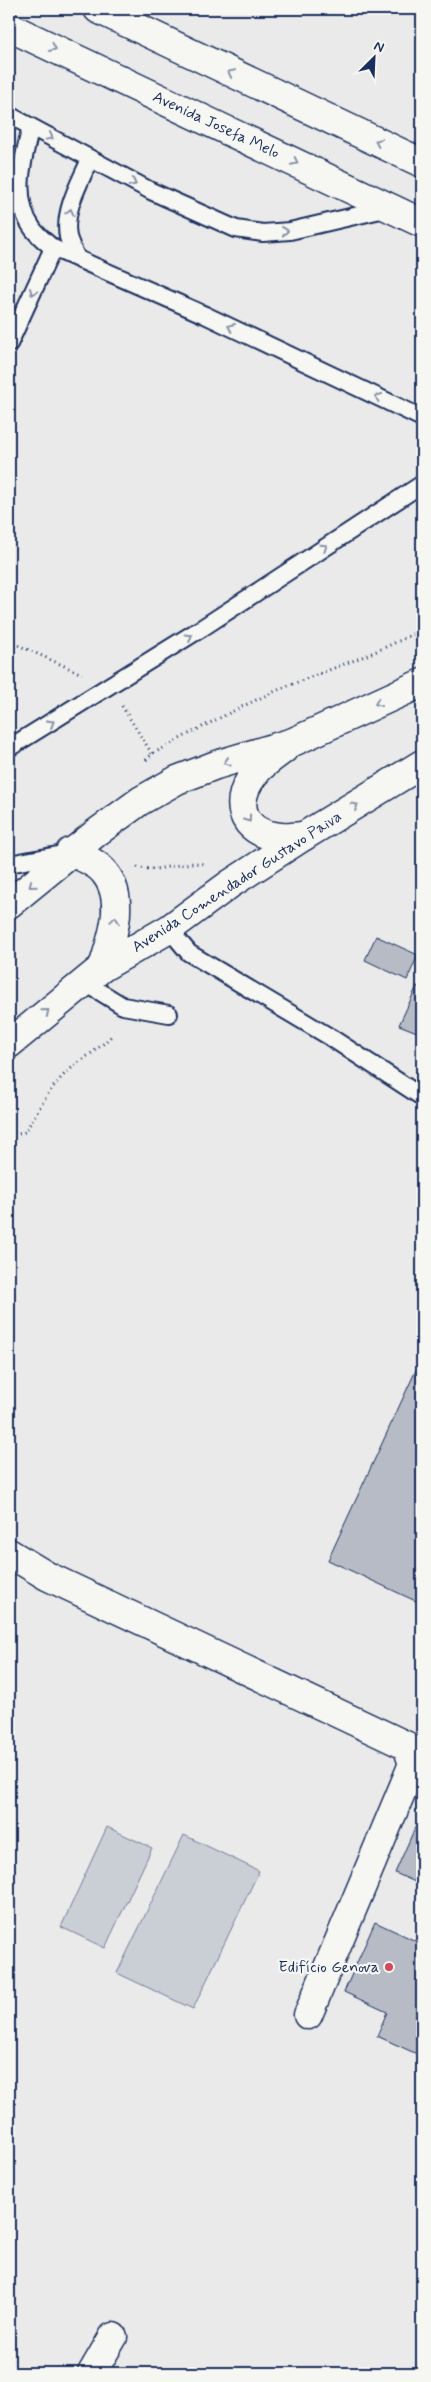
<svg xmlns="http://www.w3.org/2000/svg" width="431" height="2382" viewBox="0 0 431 2382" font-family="Mynerve,sans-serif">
  <rect width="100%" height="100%" fill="#e9eae9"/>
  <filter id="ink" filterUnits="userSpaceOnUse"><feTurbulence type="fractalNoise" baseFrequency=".02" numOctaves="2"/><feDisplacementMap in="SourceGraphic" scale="10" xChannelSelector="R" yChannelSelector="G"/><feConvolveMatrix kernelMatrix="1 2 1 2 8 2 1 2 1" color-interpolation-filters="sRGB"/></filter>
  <g filter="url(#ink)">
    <g fill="#caced5" stroke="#727e9a">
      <path d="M107,1827L152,1848L105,1948L61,1927Z"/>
      <path d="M184,1835L259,1871L193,2009L117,1973Z"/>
    </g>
    <g fill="#b6bbc6" stroke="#1b2f5e">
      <path d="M376,936L418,955L407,980L365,960Z"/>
      <path d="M417,986L422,988V1034L399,1025Z"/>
      <path d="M422,1357V1604L328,1560Z"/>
      <path d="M422,1812V1885L395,1873Z"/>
      <path d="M375,1922L418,1942L422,1933V2042L417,2054L377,2036L387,2012L344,1992Z"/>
    </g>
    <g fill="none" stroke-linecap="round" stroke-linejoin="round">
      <g stroke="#1b2f5e" stroke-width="20">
        <g id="service">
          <path d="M9,115L151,191L236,229L263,233L290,231L389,208"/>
          <path d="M31,127C23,159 11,199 33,229C38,236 46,242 53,248L205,315L422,418"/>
          <path d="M77,258C74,252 70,244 68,237C63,210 80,183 90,159"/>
          <path d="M9,344L53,248"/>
          <path d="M9,748L202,628L422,484"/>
          <path d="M9,864L63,854"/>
          <path d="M169,929L189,953L330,1037L422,1097"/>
          <path d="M84,982L123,1006L169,1014"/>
        </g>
      </g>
      <g stroke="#1b2f5e" stroke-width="31">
        <g id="minor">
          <path d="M9,1553L47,1576L407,1746L413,1764L308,2015"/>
          <path d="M92,2373L113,2337"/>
        </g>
      </g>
      <g stroke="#1b2f5e" stroke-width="31">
        <g id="primary">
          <path d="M98,9L422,163"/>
          <path d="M9,27L422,223"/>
          <path d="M284,749C275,756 264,763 257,771C231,800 240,833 280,837C288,838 296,836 304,836"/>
          <path d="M70,852C82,857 96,862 104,872C127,899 112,938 103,967"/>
          <path d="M9,904L96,833L140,801L177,780L216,765L293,742L422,683"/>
          <path d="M9,1044L103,967L169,929L230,884L304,836L422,764"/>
        </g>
      </g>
      <g stroke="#1b2f5e" stroke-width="3" stroke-dasharray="1 4" stroke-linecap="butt">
        <path d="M9,641L82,674"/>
        <path d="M122,706L152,754"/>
        <path d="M146,760L152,754C194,731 235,709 278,690C326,670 377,654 422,629"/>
        <path d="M137,867C160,874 180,860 204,864"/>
        <path d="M19,1134L25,1132C38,1111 49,1088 68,1071C83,1058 100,1049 113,1034"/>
      </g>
      <use href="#service" stroke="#f6f6f2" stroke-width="16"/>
      <use href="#minor" stroke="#f6f6f2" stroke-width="28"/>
      <use href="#primary" stroke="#f6f6f2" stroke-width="28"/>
    </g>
    <defs><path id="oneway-chevron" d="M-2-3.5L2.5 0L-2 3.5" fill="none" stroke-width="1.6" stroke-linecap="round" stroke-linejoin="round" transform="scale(1.25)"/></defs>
    <g stroke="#8892a8">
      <use href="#oneway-chevron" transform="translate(53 48) rotate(25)"/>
      <use href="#oneway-chevron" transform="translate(231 73) rotate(-154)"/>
      <use href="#oneway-chevron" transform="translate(50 137) rotate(29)"/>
      <use href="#oneway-chevron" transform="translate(378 142) rotate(-155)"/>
      <use href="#oneway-chevron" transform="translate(295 162) rotate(26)"/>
      <use href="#oneway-chevron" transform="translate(133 183) rotate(27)"/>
      <use href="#oneway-chevron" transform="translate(70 212) rotate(-77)"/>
      <use href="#oneway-chevron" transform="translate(285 231) rotate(-6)"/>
      <use href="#oneway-chevron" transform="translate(33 292) rotate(114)"/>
      <use href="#oneway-chevron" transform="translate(231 327) rotate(-155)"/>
      <use href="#oneway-chevron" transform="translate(378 397) rotate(-155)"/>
      <use href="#oneway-chevron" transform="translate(324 547) rotate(-34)"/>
      <use href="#oneway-chevron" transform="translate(189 637) rotate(-32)"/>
      <use href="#oneway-chevron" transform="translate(378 703) rotate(156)"/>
      <use href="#oneway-chevron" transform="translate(51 723) rotate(-31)"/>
      <use href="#oneway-chevron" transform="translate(227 762) rotate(163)"/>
      <use href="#oneway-chevron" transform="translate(355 806) rotate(-30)"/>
      <use href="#oneway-chevron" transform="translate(248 819) rotate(54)"/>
      <use href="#oneway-chevron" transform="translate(32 885) rotate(140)"/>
      <use href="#oneway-chevron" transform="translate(115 920) rotate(-82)"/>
      <use href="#oneway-chevron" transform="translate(46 1012) rotate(-39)"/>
    </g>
  </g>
  <circle fill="#d1495b" stroke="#f6f6f2" stroke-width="2" cx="389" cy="1967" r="5"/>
  <g text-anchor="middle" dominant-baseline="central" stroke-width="4.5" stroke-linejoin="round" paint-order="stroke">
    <g font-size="16" fill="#1b2f5e" stroke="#f6f6f2">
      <text transform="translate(216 125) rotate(25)">Avenida Josefa Melo</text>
      <text transform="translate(237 882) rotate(-33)">Avenida Comendador Gustavo Paiva</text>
    </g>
    <g font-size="16" fill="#1b2f5e" stroke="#f6f6f2" text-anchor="end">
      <text x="379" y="1967">Edifício Genova</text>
    </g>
  </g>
  <rect width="431" height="2382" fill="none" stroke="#f6f6f2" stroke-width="30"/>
  <rect x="15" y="15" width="401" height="2352" fill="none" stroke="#1b2f5e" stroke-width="2" filter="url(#ink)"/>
  <g transform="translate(374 58) rotate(24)" stroke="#f6f6f2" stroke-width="4" paint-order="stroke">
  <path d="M0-4L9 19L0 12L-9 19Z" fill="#1b2f5e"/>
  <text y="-8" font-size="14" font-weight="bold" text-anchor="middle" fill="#1b2f5e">N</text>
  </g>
</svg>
